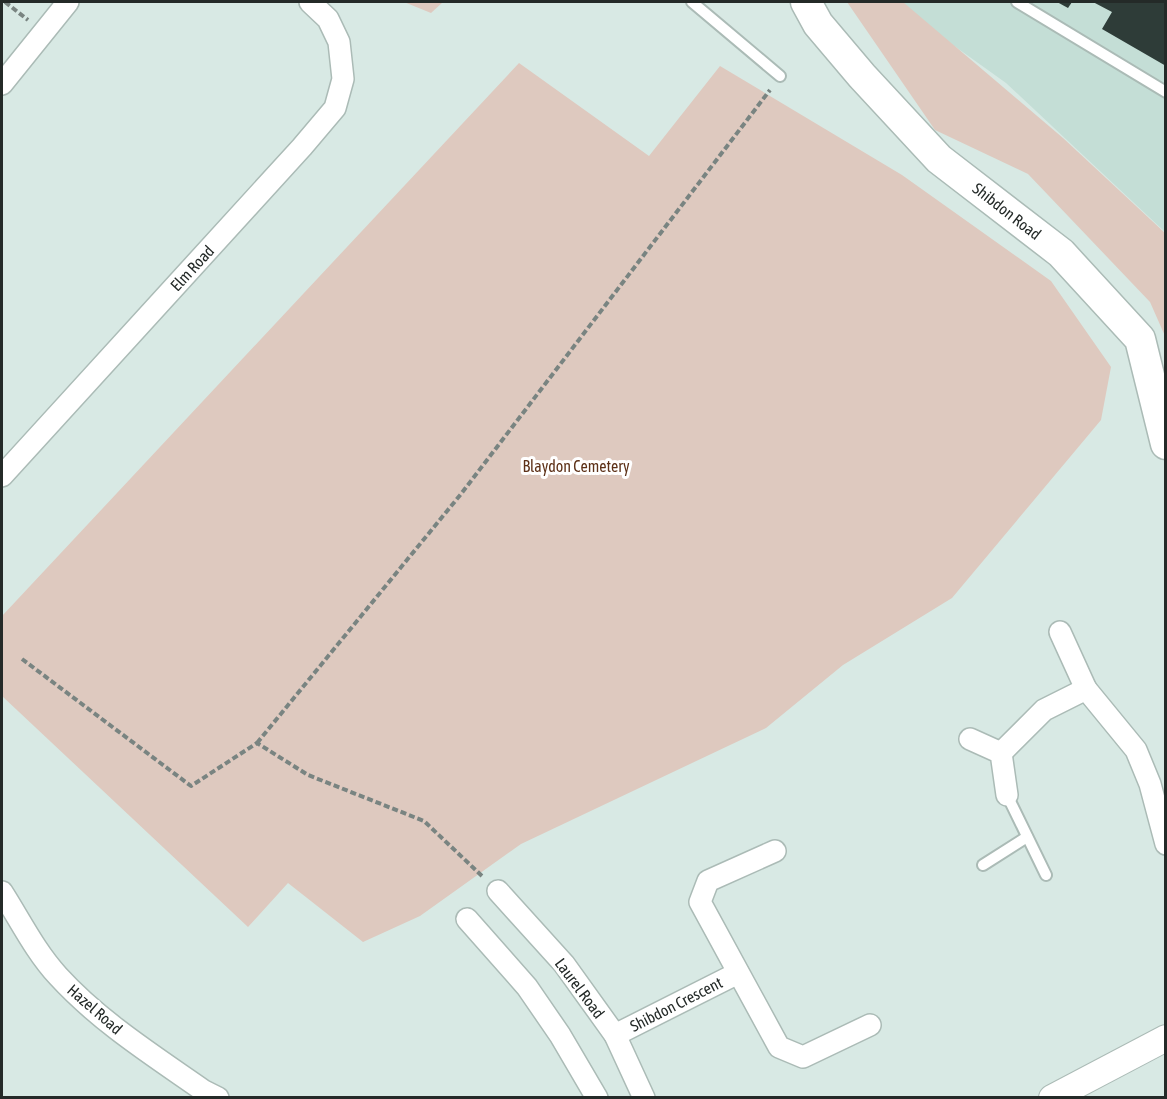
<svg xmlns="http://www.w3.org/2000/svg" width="1167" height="1099" viewBox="0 0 1167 1099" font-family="'Asap Condensed',sans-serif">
  <rect width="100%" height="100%" fill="#d8e9e4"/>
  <path fill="#c4ded6" d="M893,2H1165V232L1006,83Z"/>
  <g fill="#dec9bf">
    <path d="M404,2H443L431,13Z"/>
    <path d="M847,2H903L1063,138L1165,233V336L1150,302L1028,174L935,130Z"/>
    <path d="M519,63L649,156L720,66L902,175L1051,281L1111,367L1101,420L952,598L843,665L766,728L521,844L420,916L363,942L288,883L248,927L2,696V616Z"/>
  </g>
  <g fill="#2e3c38">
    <path d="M1057,2H1072L1068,8Z"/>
    <path d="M1093,2H1166V66L1102,29L1112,12Z"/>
  </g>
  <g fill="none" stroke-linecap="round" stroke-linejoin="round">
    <g stroke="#abbbb6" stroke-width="14">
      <g id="service">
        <path d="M692,2L780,76"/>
        <path d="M1017,2L1166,92"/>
        <path d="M1007,795L1046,875"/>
        <path d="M983,865L1027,837"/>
      </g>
    </g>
    <g stroke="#abbbb6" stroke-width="24">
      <g id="minor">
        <path d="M2,84L68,2"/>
        <path d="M2,476L302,147L335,108L343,79L339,42L328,19L310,2"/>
        <path d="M1060,632L1086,689"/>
        <path d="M970,739L1001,753L1007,795"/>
        <path d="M1001,753L1044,710L1086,689L1136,750L1150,784L1166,844"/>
        <path d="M775,851L708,881L700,902L779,1047L803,1057L870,1025"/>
        <path d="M498,891L564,964L615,1035L644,1098"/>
        <path d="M2,892C20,920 35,951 58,976C100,1022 154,1056 204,1091L218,1098"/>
        <path d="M467,919L527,987L560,1035L597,1098"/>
        <path d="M615,1035L738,973"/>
      </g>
    </g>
    <g stroke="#abbbb6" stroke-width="28">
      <path id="tertiary" d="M1052,1098L1166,1038"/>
    </g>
    <g stroke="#abbbb6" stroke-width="33">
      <path id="secondary" d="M806,2L818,24L862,76L939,159L1061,253L1140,339L1166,444"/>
    </g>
    <g stroke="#798481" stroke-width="4" stroke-dasharray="6 3" stroke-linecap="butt">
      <path d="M5,2L28,20"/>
      <path d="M22,659L191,786L257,743L308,775L424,821L482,876"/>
      <path d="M257,743L461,494L770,90"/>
    </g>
    <use href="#service" stroke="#fff" stroke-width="10"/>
    <use href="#minor" stroke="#fff" stroke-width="21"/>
    <use href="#tertiary" stroke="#fff" stroke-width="26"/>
    <use href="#secondary" stroke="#fff" stroke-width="30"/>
  </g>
  <g text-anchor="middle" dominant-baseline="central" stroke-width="6" stroke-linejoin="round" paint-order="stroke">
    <g font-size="16" fill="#242a28" stroke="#fff">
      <text transform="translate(1007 211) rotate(38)">Shibdon Road</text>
      <text transform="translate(192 268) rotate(-47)">Elm Road</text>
      <text transform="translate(580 988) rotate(53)">Laurel Road</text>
      <text transform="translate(676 1004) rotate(-27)">Shibdon Crescent</text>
      <text transform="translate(95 1009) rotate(41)">Hazel Road</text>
    </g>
    <g font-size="16" fill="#5d3118" stroke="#fff">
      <text x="576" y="466">Blaydon Cemetery</text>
    </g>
  </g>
  <rect width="1167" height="1099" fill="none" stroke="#242a28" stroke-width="6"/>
</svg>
